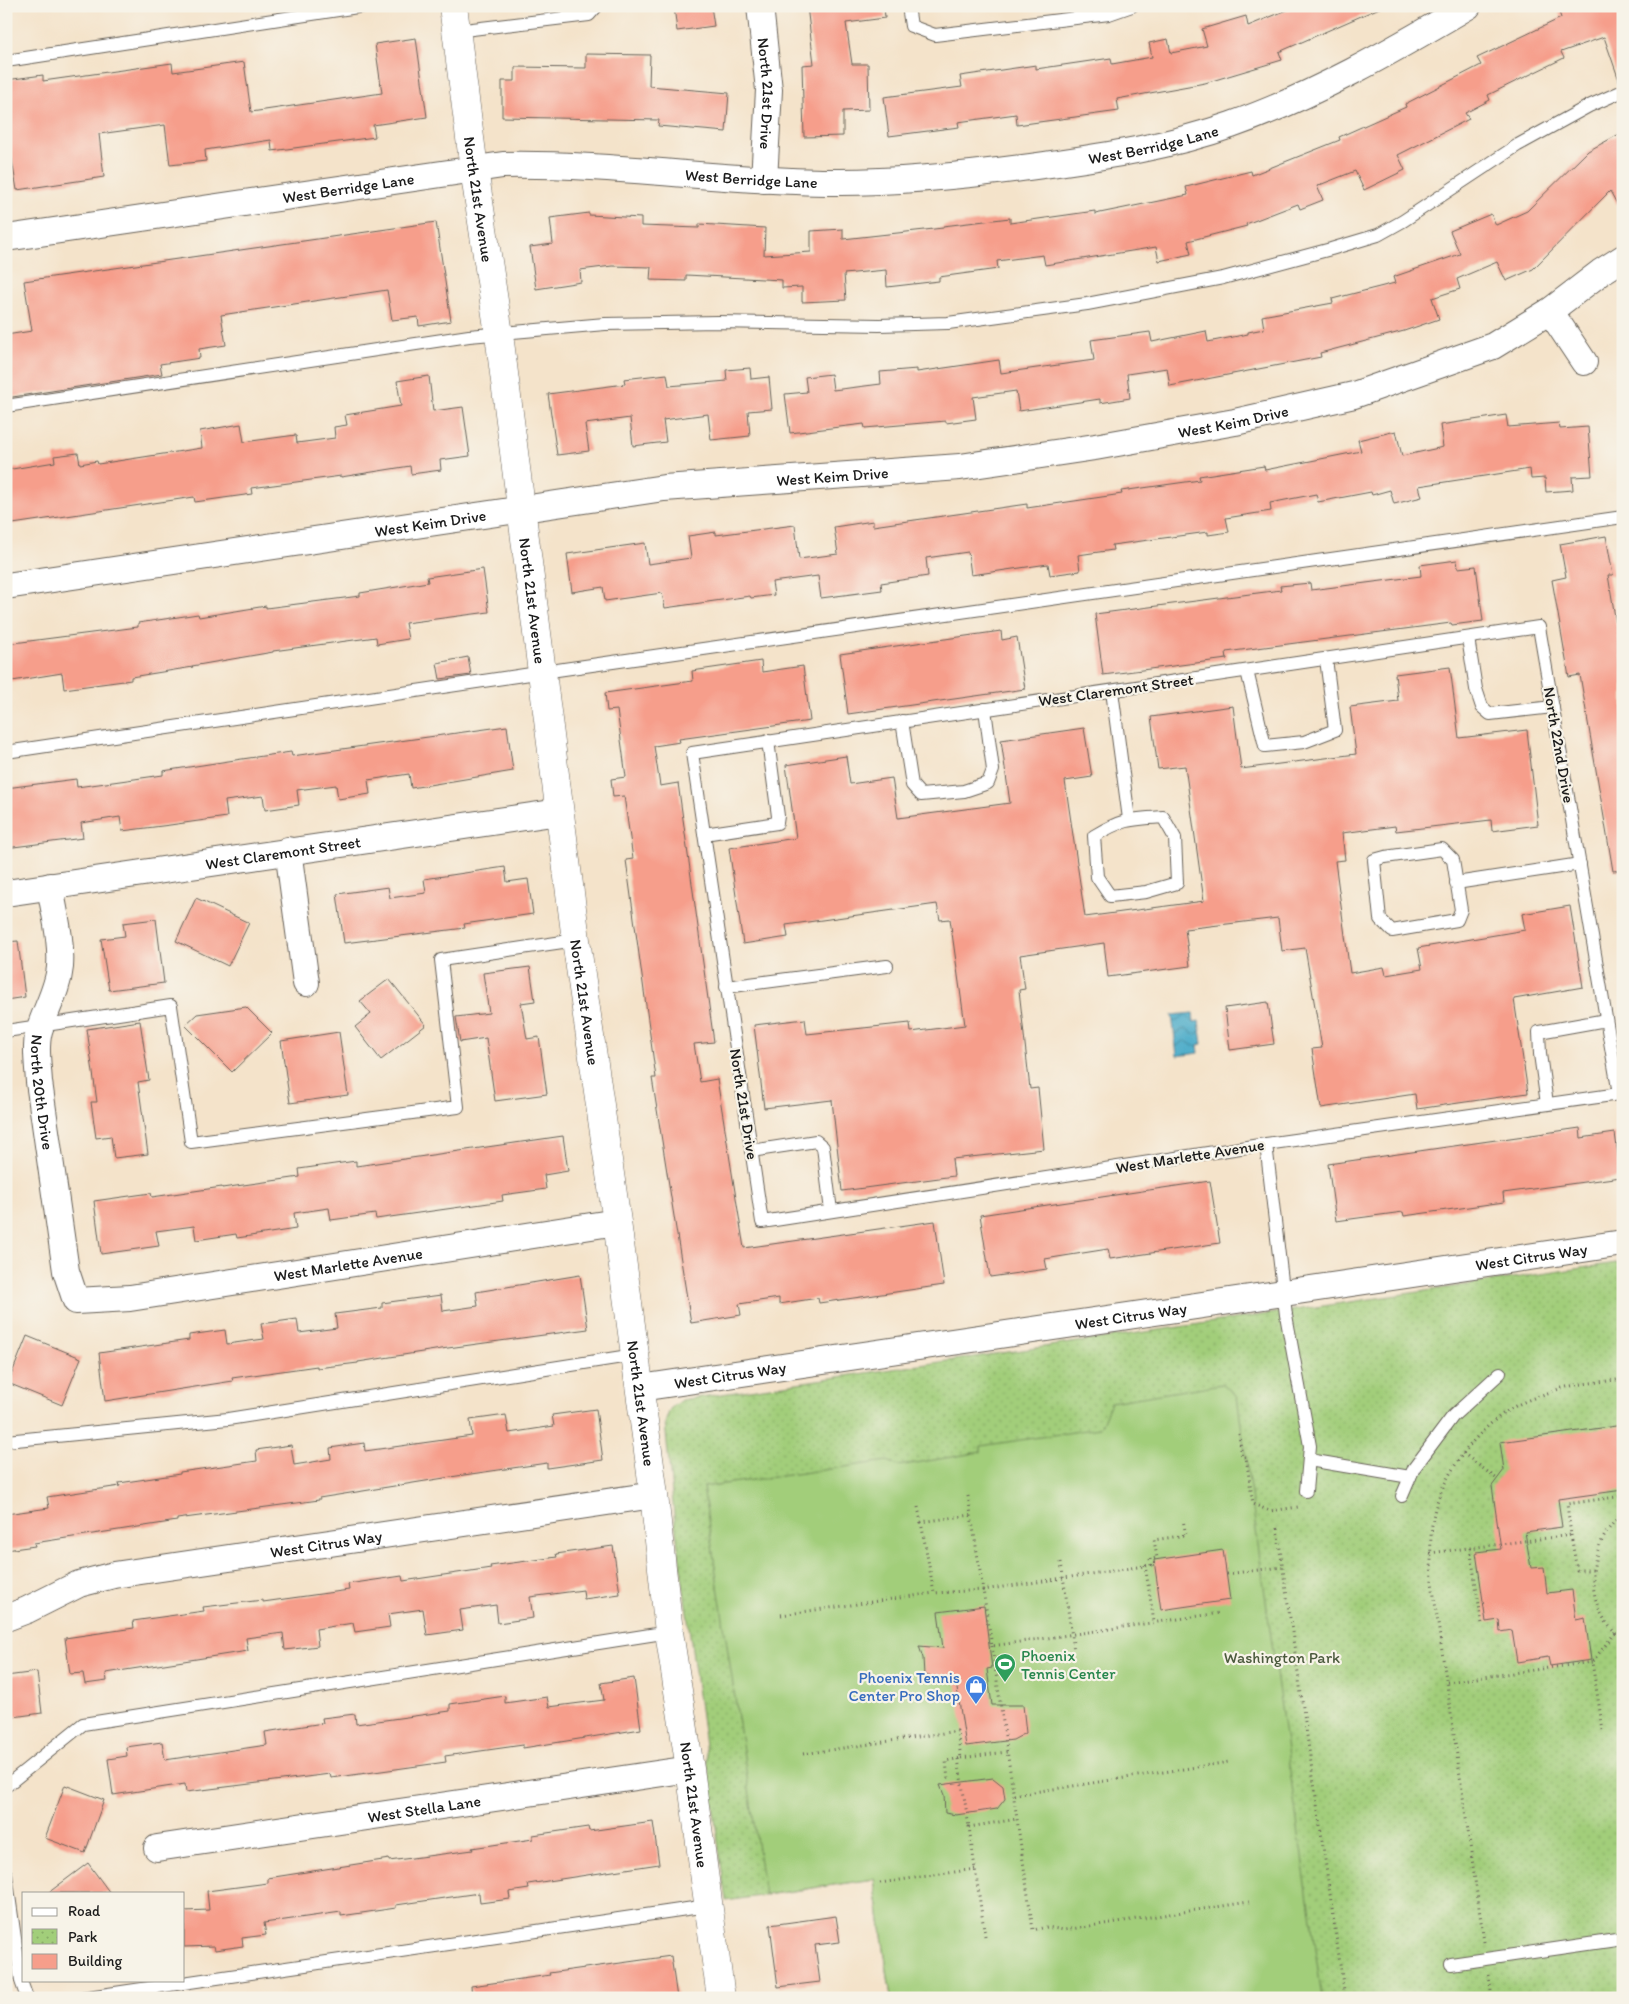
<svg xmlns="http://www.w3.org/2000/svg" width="1629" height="2004" viewBox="0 0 1629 2004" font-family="Itim,sans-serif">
  <defs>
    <pattern id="park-dots" width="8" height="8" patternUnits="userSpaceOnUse" patternTransform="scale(1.25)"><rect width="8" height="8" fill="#a2ce7a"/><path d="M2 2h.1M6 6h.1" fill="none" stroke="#8bb069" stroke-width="1.8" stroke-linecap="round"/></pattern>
    <pattern id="water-waves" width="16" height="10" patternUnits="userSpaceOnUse" patternTransform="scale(1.25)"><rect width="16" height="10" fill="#4aabc9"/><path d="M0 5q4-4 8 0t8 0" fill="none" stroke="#3d8aa2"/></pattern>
  </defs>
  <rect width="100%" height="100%" fill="#f7f3e8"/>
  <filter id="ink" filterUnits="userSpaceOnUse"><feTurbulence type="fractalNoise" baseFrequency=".02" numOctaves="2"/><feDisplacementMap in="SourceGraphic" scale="10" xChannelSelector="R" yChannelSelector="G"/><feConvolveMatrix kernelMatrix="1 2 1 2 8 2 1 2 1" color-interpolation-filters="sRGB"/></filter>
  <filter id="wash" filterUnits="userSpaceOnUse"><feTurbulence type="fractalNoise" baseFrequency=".0096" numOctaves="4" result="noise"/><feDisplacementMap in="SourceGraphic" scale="20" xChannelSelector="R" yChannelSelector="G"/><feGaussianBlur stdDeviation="1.12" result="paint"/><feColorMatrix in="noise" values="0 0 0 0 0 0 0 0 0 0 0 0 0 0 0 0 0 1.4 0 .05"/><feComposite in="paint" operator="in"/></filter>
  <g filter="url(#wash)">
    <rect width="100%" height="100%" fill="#f4e3ca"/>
    <path fill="url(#park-dots)" stroke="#5f754b" d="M1623,1262V1998H891L874,1879L726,1901L675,1524L665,1423L670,1409L681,1400Z"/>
    <path fill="#a2ce7a" stroke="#5f754b" d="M1222,1384L1237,1396L1322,1998H1060L1059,1996L1047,1998H891L874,1879L765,1895L703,1487L887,1461L898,1466L981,1452V1446L1100,1428L1111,1402Z"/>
    <path fill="url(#water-waves)" stroke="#336472" d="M1193,1013L1194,1022L1199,1021L1202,1044L1198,1045L1199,1053L1177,1056L1172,1015Z"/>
    <g id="blocks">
      <g fill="#f69e8b">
        <path d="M674,6H711L714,26L677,31Z"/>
        <path d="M807,6H884L885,18L846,23L852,64H868L869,110L843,111V136L804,137L802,65L814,64Z"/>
        <path d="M1297,6H1384L1279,52L1282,60L1205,83L1117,99L1119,111L1017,125L1016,114L958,122L959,127L889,136L884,97L962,87L960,76L1036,65V69L1111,58L1112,64L1152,57L1149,43L1168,39L1171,53L1207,46L1202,29L1246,16L1248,26Z"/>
        <path d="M1575,6H1623V82L1620,83L1604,37L1561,52L1564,58L1488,95L1490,100L1465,113L1469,119L1398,155L1405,170L1364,190L1355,171L1317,186L1323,200L1300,209L1298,204L1246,224L1247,226L1188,241L1191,254L1159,261L1156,247L1045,265L1043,255L997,261L998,269L939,277V281L887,287L886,270L844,274L846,300L802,302V287L782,288V280L686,275V281L650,280L651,267L612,266L580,270L581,282L536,289L530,247L553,244L550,218L589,213V215L641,218V226L699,228V224L765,228L764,255L811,252V231L843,229V239L943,228V226L1010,218V223L1095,211V214L1188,195L1186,187L1251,171L1252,175L1340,140L1339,137L1406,107L1405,104L1481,65L1477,58L1561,18L1559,12Z"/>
        <path d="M416,38L427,117L373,125L375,137L272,151L271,140L205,150L206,161L170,165L165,125L99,134L104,177L17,190L10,148H6V80L43,75V81L172,63L173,72L244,62L251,112L382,93L375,44Z"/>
        <path d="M586,54L650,55L649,86L729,93L726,132L658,126L659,120L502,117V81H515V67L586,68Z"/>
        <path d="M1623,132V215L1610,191L1533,269L1506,281L1497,262L1457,279L1460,289L1432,298L1439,319L1404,331L1320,353L1321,357L1170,386L1167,368L1127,374L1130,398L1100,403V399L1019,411L1016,391L973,397L976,419L946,423V421L865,428L864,424L790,433L785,394L807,392L805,377L831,374L833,390L881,384L880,372L917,369V372L999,360L1001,373L1094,360L1091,340L1150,332L1152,342L1206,331L1208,342L1248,334V332L1264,329L1262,316L1333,303L1332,299L1395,283L1393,277L1460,254L1450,231L1491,214L1496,225L1527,211L1588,151Z"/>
        <path d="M436,222L451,321L419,326L418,317L392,320L387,290L221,315L226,345L199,349L200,358L160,364L162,374L6,398V335L32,331L24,281Z"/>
        <path d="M750,368L751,379L769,377L772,409L748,411L750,436L711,440L708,414L663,420L666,442L633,446L630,418L585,424L589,451L557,455L548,394L625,384L624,379L667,374L669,386L727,381L726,370Z"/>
        <path d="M429,376L433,411L463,407L470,456L440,460L441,470L411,474L410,466L341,477V476L251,488L252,494L195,502L194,497L6,525V470L55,462L54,456L78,453L80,464L97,461L98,464L202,448L200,431L241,424L244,442L296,435L297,443L335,438L334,427L347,425L345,415L401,406L397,381Z"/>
        <path d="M1506,415L1508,427L1559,423L1560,429L1588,427L1592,476L1572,477L1573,490L1546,492L1545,478L1531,479L1530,469L1419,486L1422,497L1394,504L1390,490L1372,495L1371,492L1318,502L1316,494L1270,503L1271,511L1226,518L1229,532L1208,535V532L1112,545L1113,550L1078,555L1080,571L1050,575L1048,564L971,575L968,552L926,558L928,576L881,583L882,590L821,598L818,576L772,582L774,595L751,598L750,596L665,608L662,593L605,601L603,587L572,592L567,554L645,543L648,564L691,558L688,536L716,532V535L795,525L799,559L838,554L834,527L873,521V526L1027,504V508L1122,494L1121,491L1200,480L1199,476L1264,466L1265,470L1361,451L1358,440L1396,431L1402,456L1443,447L1440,425Z"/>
        <path d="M1606,536L1613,575H1608L1623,665V870L1613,871L1580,675L1569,677L1552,580L1566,577L1560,544Z"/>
        <path d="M1457,560L1458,568L1476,566L1483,621L1452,625L1451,623L1226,652L1227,659L1103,675L1095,614L1281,590L1280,586L1310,583L1311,590L1421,576L1420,565Z"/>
        <path d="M483,569L489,612L405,623L408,639L377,644L376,637L273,651V652L192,666L193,667L131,677V680L64,689L62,673L6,682V644L138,627V623L198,614L199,617L266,606V608L360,596V593L428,582L427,577Z"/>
        <path d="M1001,631L1002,640L1017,637L1025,689L848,714L840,654Z"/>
        <path d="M468,657L471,675L440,679L437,663Z"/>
        <path d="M761,661L762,672L803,666L810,721L679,739L680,742L654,746L660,786L678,783L714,1042L694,1044L700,1082L717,1079L744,1248L935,1221L944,1285L819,1303L818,1298L779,1304V1298L739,1304L741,1315L691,1323L652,1078H656L626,860L633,859L624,796L613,797L611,779L626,777L617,710L607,711L605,693L693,681L692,671Z"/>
        <path d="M1450,667L1459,738L1527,730L1538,825L1492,831L1491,820L1396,831L1395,826L1342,833L1345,860L1335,861L1350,973L1384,967L1386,975L1422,969L1418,948L1525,930L1522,914L1570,906L1583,987L1514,999L1528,1093L1417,1109L1415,1094L1321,1108L1312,1049L1322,1048L1305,948L1282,951L1278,918L1185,929L1190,966L1108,977L1104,943L1020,955L1025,989L1019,990L1030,1089L1038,1088L1044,1149L952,1159L954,1176L842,1191L832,1100L764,1108L754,1025L805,1019L807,1034L910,1023L911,1032L965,1025L950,919L940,920L937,904L786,925L788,937L743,944L729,848L796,838L786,765L846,756L850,784L892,778L898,818L1010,803L1001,740L1084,728L1092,777L1065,781L1085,917L1204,901L1185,766L1158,769L1151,717L1233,706L1241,769L1356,754L1350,707L1398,701L1395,674Z"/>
        <path d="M507,726L513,771L411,788L409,774L368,780L370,794L338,799L336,785L297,790L299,805L265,810L263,796L225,801L227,817L170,825L122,831L120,817L81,823L83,838L6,848V788L76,779L77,787L163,775V771L235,760L291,752L292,756Z"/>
        <path d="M505,867L507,882L528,879L533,914L464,924L465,928L344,943L337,894L388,887L390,898L426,893L424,879Z"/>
        <path d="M196,898L249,923L228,966L176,941Z"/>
        <path d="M156,919L164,983L109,990L101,939L125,936L123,923Z"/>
        <path d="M18,941L25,997L6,1000V942Z"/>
        <path d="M530,967L535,1001L521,1003L527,1039L539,1037L547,1094L495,1101L486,1038L460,1042L456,1017L489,1013L483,973Z"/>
        <path d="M389,979L426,1025L381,1060L355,1027L371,1014L360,1001Z"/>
        <path d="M1268,1002L1274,1044L1230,1050L1225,1008Z"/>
        <path d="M246,1007L272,1033L232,1072L185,1025L197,1014Z"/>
        <path d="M140,1021L149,1080L138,1082L148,1154L114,1158L111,1136L96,1138L91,1102H97L87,1029Z"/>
        <path d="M339,1032L348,1095L290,1103L281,1041Z"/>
        <path d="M1580,1128L1581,1138L1615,1133L1621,1177L1503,1193L1504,1202L1404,1216L1403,1212L1336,1221L1328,1164Z"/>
        <path d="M563,1136L568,1171L544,1175L546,1189L502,1195L503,1201L376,1219L375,1214L331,1220L329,1208L294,1213L296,1229L237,1238L236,1234L196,1240L194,1226L156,1231L159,1246L101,1254L94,1201L151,1193L152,1197L222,1187V1188L300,1177L299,1169L356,1161V1166Z"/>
        <path d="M1210,1181L1220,1243L1110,1259L1108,1249L1045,1259L1047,1269L990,1277L980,1215Z"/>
        <path d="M580,1275L588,1329L448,1348L358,1362V1363L317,1368V1366L232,1378L233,1381L105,1401L99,1353L189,1340V1335L225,1330L227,1344L264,1339L261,1324L297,1319L299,1333L337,1328L335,1314L382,1308V1303L441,1295L443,1311L478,1306L476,1292Z"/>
        <path d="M27,1336L81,1358L62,1405L8,1383Z"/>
        <path d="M596,1409L603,1460L547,1468V1463L457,1476L319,1498V1500L177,1519V1521L34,1543L35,1546L6,1550V1514L49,1508L47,1497L120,1486L119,1483L180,1474V1472L257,1461L256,1450L291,1445L294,1465L331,1459L330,1448L364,1443L365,1451L472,1436L470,1420L506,1415L509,1433L554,1426L552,1415Z"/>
        <path d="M1623,1425V1490L1558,1499L1562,1527L1525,1532L1531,1568L1544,1567L1547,1593L1572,1590L1576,1620L1585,1618L1591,1660L1550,1666L1548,1657L1517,1662L1512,1630L1500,1632L1499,1620L1486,1622L1476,1552L1501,1549L1492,1486L1504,1470L1500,1442Z"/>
        <path d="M613,1546L620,1594L584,1599L583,1590L530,1597L533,1618L498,1623L496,1605L460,1610L463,1630L427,1635L423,1609L388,1614L390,1627L355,1632L353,1623L316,1629L318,1646L285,1650L283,1633L246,1638L248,1651L106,1673L107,1681L85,1684L83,1673L70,1674L65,1638L134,1628L133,1621L204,1611L203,1607L263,1600V1602L349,1590L348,1584L402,1576L403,1581L491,1568L490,1566L557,1557L556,1554Z"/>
        <path d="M1223,1550L1230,1600L1161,1610L1154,1560Z"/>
        <path d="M984,1606L992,1668L987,1669L992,1705H1023L1026,1733L1013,1740L966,1746L956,1682L924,1675L923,1658L919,1646L943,1648L938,1612Z"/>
        <path d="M37,1672L42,1713L6,1718V1676Z"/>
        <path d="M634,1678L641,1729L523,1748V1745L445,1756L446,1762L331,1778L330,1774L186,1792L185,1784L113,1795L108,1759L127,1756L126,1747L162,1742L165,1760L267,1745L265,1732L323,1723L322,1718L355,1714L356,1724L450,1711V1704L505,1696V1703L547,1697L549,1707L604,1700L601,1683Z"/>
        <path d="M993,1778L1003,1786L1005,1799L997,1809L956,1815L945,1813L944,1795L940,1785Z"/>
        <path d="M65,1785L104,1800L85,1853L45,1838Z"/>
        <path d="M653,1822L659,1864L528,1884L529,1889L509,1892L510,1899L480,1903L479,1893L396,1905V1908L341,1916V1912L264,1923L266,1935L242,1938L243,1946L215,1950L214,1946L184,1947V1911L209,1910L207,1891L268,1883V1878L389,1859V1861L473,1850L472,1848L533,1839V1835L588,1827L589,1831Z"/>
        <path d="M88,1863L110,1893H48Z"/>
        <path d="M836,1916L840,1942L815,1945L820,1982L778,1987L770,1925Z"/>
        <path d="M671,1956L677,1998H472L471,1986L550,1975L549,1973Z"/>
      </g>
    </g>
  </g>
  <g filter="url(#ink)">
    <use href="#blocks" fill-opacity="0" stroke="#686259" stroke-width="1"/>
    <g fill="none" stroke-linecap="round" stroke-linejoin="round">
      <g stroke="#686259" stroke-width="14">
        <g id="lane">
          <path d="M908,6L911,26L935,35L1109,14L1132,6"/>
          <path d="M456,31L589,15L597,6"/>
          <path d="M6,61L364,6"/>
          <path d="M6,406L469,336L605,324L718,322L879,325L948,323L1087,304L1223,278L1331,249L1378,235L1403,221L1518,145L1589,106L1623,91"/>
          <path d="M1539,627L1619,1094L1266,1144L762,1222L692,753Z"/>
          <path d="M1468,638L1476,689L1482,707L1490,714L1553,707"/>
          <path d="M1247,671L1265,746L1304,742L1335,730L1326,659"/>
          <path d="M1112,691L1129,819"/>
          <path d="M902,721L912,785L921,795L964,791L988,783L993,770L985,709"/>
          <path d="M6,752L564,669L1623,517"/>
          <path d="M1163,817L1175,838L1177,883L1146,892L1110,896L1097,877L1094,836C1122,819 1130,819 1163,817Z"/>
          <path d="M704,834L777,823L778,816L768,741"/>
          <path d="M1442,849L1453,860L1461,910L1457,920L1392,931L1380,919L1374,860L1385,857Z"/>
          <path d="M1456,883L1580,864"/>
          <path d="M726,987L887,966"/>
          <path d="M6,1031L171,1006L191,1142L458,1107L441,960L576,940"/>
          <path d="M1547,1104L1540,1054L1539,1032L1606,1020"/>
          <path d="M1266,1144L1286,1315L1310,1446L1306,1491"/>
          <path d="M751,1151L816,1141L823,1147L831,1211"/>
          <path d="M6,1441L228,1419L635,1355"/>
          <path d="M1309,1460L1410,1477"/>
          <path d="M1402,1496L1414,1468L1453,1416L1500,1373"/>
          <path d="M6,1786L83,1724L669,1632"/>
          <path d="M6,1874L21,1981L27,1998"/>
          <path d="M1451,1964L1623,1939"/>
          <path d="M81,1998L707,1906"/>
        </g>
      </g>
      <g stroke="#686259" stroke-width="28">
        <g id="street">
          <path id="s1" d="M760,6L769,90L764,180"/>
          <path id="s2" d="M6,238L503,165C612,163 720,181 829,182C901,183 973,175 1044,165C1107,156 1171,146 1231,125C1314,96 1392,51 1468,6"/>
          <path d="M1550,311L1584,362"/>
          <path id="s3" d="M6,586L664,488L960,467L1095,447L1235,422L1354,395L1493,346L1550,311L1601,272L1623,258"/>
          <path d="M288,850L306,983"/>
          <path id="s4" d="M50,886C54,912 62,940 60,967C58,988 48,1005 41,1025C34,1042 38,1064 39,1082L66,1271L76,1301L130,1298L617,1222"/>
          <path id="s5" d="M6,893L559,812"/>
          <path id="s6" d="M640,1388L1623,1243"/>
          <path id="s7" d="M6,1618L27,1610L79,1584L114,1575L654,1495"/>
          <path id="s8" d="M157,1848L690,1769"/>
        </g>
      </g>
      <g stroke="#686259" stroke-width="29">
        <g id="secondary">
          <path id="s9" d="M453,6L474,169L499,334L576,940L617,1222L654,1495L669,1632L690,1769L721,1998"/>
        </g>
      </g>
      <g stroke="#686259" stroke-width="3" stroke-dasharray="1 4" stroke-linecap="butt">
        <path d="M1239,1434L1242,1457H1246L1253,1504L1270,1511L1298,1507"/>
        <path d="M1463,1453L1497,1479"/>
        <path d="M968,1496L983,1590L1151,1565L1150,1559L1157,1558L1154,1540L1186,1535L1183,1520"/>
        <path d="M918,1507L921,1522L971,1515"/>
        <path d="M1623,1513C1585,1547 1581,1607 1623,1640"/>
        <path d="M921,1522L934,1593L983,1590L992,1646L1220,1613"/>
        <path d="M1277,1528L1345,1998"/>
        <path d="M1571,1535L1577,1570H1594"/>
        <path d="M1470,1548L1482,1624"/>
        <path d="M1430,1553L1571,1535L1567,1504L1623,1496"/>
        <path d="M1061,1562L1074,1651"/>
        <path d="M1145,1565L1154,1622"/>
        <path d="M1227,1574L1282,1567"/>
        <path d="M781,1615L934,1593"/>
        <path d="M992,1646L1033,1930L1047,1927L1064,1930L1249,1902"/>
        <path d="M1447,1682L1592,1662"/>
        <path d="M1603,1730L1592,1662L1615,1633"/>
        <path d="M803,1754L957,1731L961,1758L946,1761L948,1780"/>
        <path d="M961,1758L1007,1752"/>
        <path d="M958,1759L969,1827"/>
        <path d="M1014,1795L1229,1762"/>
        <path d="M880,1883L975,1869"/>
        <path d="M985,1936L969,1827L1017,1819"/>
        <path d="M1484,1942L1432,1582C1431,1559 1429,1535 1434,1513C1443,1473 1478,1428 1512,1408C1525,1400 1548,1393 1562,1388C1581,1383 1603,1382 1623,1379"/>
        <path d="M1489,1975L1492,1998"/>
      </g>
      <use href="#lane" stroke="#fff" stroke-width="12"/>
      <use href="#street" stroke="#fff" stroke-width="26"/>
      <use href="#secondary" stroke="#fff" stroke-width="28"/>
    </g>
  </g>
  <defs>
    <g id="stadium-pin" transform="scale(1.125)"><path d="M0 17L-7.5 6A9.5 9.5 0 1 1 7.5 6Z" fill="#2e9e5b" stroke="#f7f3e8"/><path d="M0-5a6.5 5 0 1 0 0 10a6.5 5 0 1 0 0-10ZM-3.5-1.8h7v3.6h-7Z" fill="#fff"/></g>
    <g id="shop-pin" transform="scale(1.125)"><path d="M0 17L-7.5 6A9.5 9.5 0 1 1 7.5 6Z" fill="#3f7fe0" stroke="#f7f3e8"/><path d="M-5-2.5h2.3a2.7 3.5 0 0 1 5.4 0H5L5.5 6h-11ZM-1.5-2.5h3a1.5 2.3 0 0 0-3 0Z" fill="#fff"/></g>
  </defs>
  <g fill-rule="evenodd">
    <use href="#stadium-pin" x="1005" y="1664"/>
    <use href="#shop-pin" x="976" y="1686"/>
  </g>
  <g text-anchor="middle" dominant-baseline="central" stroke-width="4.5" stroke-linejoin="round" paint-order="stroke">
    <g font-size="16" fill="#1c1c1c" stroke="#f7f3e8">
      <text stroke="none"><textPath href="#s1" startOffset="88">North 21st Drive</textPath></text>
      <text stroke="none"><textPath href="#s2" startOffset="1156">West Berridge Lane</textPath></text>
      <text stroke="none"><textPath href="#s2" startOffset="751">West Berridge Lane</textPath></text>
      <text stroke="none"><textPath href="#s2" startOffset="346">West Berridge Lane</textPath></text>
      <text stroke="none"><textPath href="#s9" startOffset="195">North 21st Avenue</textPath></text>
      <text stroke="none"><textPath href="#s3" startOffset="1239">West Keim Drive</textPath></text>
      <text stroke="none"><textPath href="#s3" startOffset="834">West Keim Drive</textPath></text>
      <text stroke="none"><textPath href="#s3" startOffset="429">West Keim Drive</textPath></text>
      <text stroke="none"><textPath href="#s9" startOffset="600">North 21st Avenue</textPath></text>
      <text transform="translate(1116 690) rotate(-8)">West Claremont Street</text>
      <text transform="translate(1559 745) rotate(80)">North 22nd Drive</text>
      <text stroke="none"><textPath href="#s5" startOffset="280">West Claremont Street</textPath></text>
      <text stroke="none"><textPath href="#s9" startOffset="1005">North 21st Avenue</textPath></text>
      <text stroke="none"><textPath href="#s4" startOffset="211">North 20th Drive</textPath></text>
      <text transform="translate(744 1104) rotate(81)">North 21st Drive</text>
      <text transform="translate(1190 1156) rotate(-9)">West Marlette Avenue</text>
      <text stroke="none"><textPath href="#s6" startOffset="901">West Citrus Way</textPath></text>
      <text stroke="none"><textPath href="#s4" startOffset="698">West Marlette Avenue</textPath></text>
      <text stroke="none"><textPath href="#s6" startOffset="496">West Citrus Way</textPath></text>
      <text stroke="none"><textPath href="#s6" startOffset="91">West Citrus Way</textPath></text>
      <text stroke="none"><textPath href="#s9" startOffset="1410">North 21st Avenue</textPath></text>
      <text stroke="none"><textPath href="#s7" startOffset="331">West Citrus Way</textPath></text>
      <text stroke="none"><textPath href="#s9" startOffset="1815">North 21st Avenue</textPath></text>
      <text stroke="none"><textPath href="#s8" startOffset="270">West Stella Lane</textPath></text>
    </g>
    <g font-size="16" fill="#27864d" stroke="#f7f3e8" text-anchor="start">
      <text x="1021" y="1655">Phoenix<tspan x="1021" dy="18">Tennis Center</tspan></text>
    </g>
    <g font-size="16" fill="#4b5a3d" stroke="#f7f3e8">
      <text x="1282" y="1657">Washington Park</text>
    </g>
    <g font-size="16" fill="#366cbe" stroke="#f7f3e8" text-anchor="end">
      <text x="960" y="1677">Phoenix Tennis<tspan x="960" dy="18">Center Pro Shop</tspan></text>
    </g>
  </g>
  <rect width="1629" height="2004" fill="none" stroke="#f7f3e8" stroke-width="25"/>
  <rect x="22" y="1892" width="162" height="90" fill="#f7f3e8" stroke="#9f9d96"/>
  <rect x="32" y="1908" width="25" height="8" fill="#ffffff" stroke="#9f9d96"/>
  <text x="68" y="1916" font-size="15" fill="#1c1c1c">Road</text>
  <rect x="32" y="1929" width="25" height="15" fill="url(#park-dots)" stroke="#9f9d96"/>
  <text x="68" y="1942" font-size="15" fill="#1c1c1c">Park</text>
  <rect x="32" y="1954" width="25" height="15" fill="#f69e8b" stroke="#9f9d96"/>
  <text x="68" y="1966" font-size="15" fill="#1c1c1c">Building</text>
</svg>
